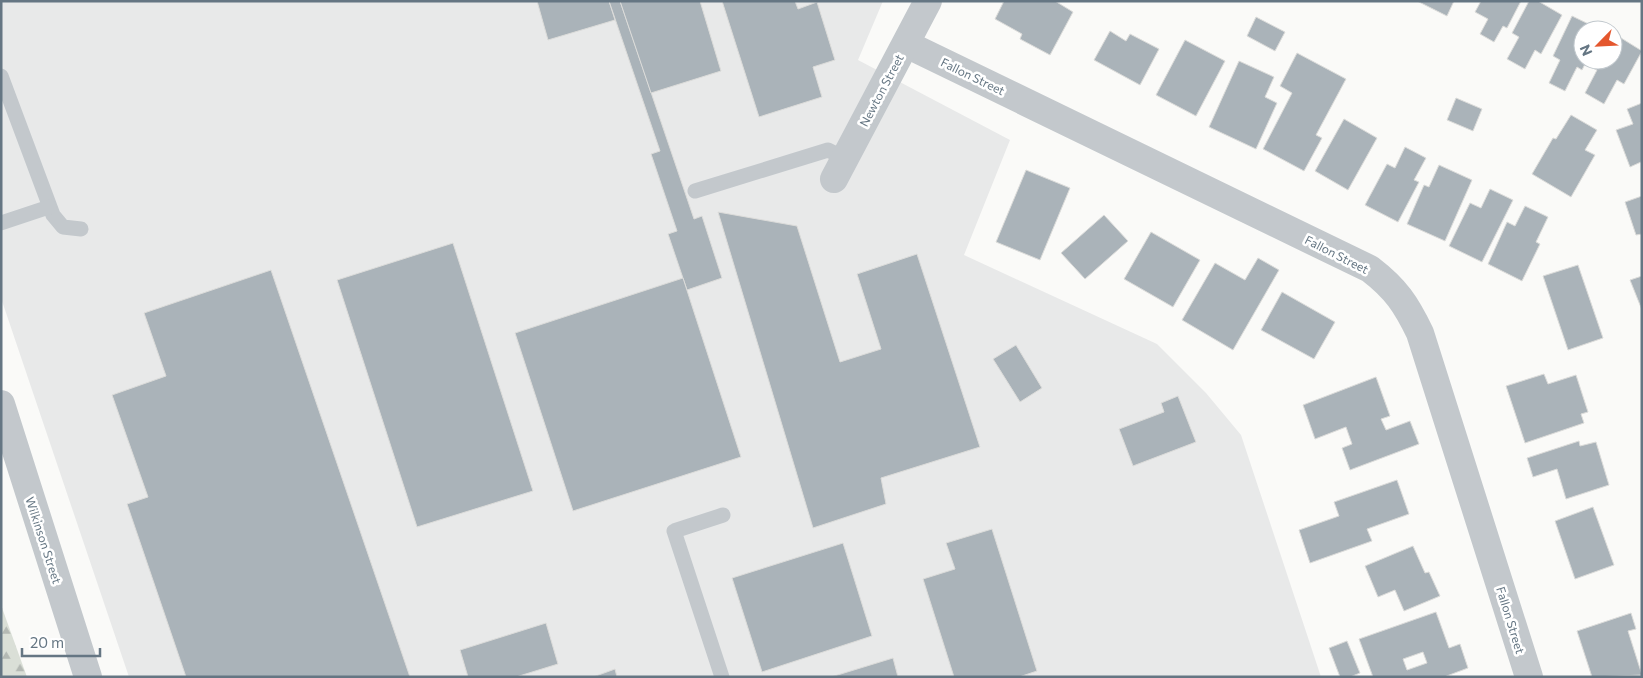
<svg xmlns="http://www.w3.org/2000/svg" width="1643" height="678" viewBox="0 0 1643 678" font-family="Commissioner,sans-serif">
  <defs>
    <pattern id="forest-firs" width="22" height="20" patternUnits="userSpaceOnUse" patternTransform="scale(1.25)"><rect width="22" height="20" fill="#dadfd7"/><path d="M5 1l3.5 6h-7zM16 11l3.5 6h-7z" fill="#b4b9b4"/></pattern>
  </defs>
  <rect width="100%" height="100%" fill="#fafaf8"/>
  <path fill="#e8e9e9" d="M1,1H883L858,60L1010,140L964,255L1157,344L1206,393L1241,435L1321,677H129L1,298Z"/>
  <path fill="url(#forest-firs)" d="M1,605L27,677H1Z"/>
  <g fill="#aab3b9" stroke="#dcdcda" fill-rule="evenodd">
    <path d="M537,1H609L615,20L548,40Z"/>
    <path d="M609,1H620L694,219L702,216L722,278L687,290L668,234L677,231L651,154L660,151Z"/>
    <path d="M620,1H700L721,71L651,93Z"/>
    <path d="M722,1H795L798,9L817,2L835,60L813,67L822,97L759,117Z"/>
    <path d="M1004,1H1055L1073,12L1050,55L1020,39L1022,34L995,19Z"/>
    <path d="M1417,1H1454L1447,16Z"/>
    <path d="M1481,1H1521L1507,28L1503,26L1494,42L1480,34L1488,19L1475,12Z"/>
    <path d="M1529,1H1538L1562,15L1541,54L1535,50L1525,69L1507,59L1519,37L1512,33Z"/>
    <path d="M1572,16L1601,30H1583V60H1587L1582,70L1577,67L1565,91L1549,83L1560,60L1553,56Z"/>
    <path d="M1256,17L1285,32L1275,51L1247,36Z"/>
    <path d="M1110,31L1126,41L1130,34L1159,49L1140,85L1094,60Z"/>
    <path d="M1613,33L1642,51L1624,84L1617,80L1604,104L1585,93L1597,70L1590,67L1593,60H1613Z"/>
    <path d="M1185,40L1225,61L1196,116L1156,95Z"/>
    <path d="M1297,53L1346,79L1316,135L1322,138L1304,171L1263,149L1292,93L1280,86Z"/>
    <path d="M1239,61L1274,77L1265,97L1277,103L1256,149L1209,127Z"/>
    <path d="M1456,98L1482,109L1473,131L1447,120Z"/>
    <path d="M1642,103V165L1641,162L1630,167L1616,130L1633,124L1627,109Z"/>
    <path d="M1571,115L1597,130L1585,150L1595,155L1571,197L1532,174L1553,138L1556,139Z"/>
    <path d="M1344,119L1377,138L1348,190L1315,171Z"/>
    <path d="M1405,147L1426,158L1414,180L1419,182L1398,222L1365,205L1387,164L1395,168Z"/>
    <path d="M1439,165L1472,180L1445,241L1407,224L1424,185L1429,187Z"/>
    <path d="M1026,170L1070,188L1040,260L996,242Z"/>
    <path d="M1490,189L1513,200L1482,262L1449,246L1470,203L1481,208Z"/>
    <path d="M1642,196V234L1636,235L1625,202Z"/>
    <path d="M1525,206L1548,217L1536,242L1540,244L1522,281L1488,264L1507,222L1515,226Z"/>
    <path d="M718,212L797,226L840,362L881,349L857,274L917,254L980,447L881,478L886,504L813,528Z"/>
    <path d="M1104,215L1128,241L1085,279L1061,253Z"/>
    <path d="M1151,232L1200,260L1173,307L1124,279Z"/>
    <path d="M453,243L533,491L417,527L337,280Z"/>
    <path d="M1258,258L1279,270L1233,350L1182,320L1215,263L1245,280Z"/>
    <path d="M1578,265L1603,338L1568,350L1543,276Z"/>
    <path d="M271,270L410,677H186L127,504L148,497L112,395L166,376L144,313Z"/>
    <path d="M1642,276V310L1630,280Z"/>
    <path d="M683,278L741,457L573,511L515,333Z"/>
    <path d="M1282,292L1335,322L1314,359L1261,330Z"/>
    <path d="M1016,345L1042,388L1020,402L993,359Z"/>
    <path d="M1544,374L1548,384L1576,375L1588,412L1581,414L1584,423L1525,443L1506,386Z"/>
    <path d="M1376,377L1390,416L1381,419L1386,430L1410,421L1419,444L1350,470L1342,448L1352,444L1346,427L1315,439L1303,405Z"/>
    <path d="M1178,396L1196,442L1133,466L1119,429L1164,412L1161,403Z"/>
    <path d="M1579,441L1580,446L1596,442L1609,485L1566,499L1557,469L1533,477L1527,458Z"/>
    <path d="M1397,480L1409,514L1367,529L1372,541L1310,563L1299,530L1339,516L1334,502Z"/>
    <path d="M1593,507L1614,565L1575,579L1555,521Z"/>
    <path d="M992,529L1037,671L1019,677H954L923,579L955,569L946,543Z"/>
    <path d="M843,543L872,636L762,672L732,578Z"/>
    <path d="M1413,546L1425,573L1429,572L1440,596L1404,611L1395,590L1378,597L1365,566Z"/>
    <path d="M1436,612L1449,648L1460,644L1468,668L1444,677H1373L1359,639ZM1423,652L1427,663L1407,670L1403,659Z"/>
    <path d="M1631,613L1636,629L1628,631L1642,675L1592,677L1577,631Z"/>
    <path d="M546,623L558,664L516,677H468L460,650Z"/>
    <path d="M1347,641L1360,673L1350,677H1340L1329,648Z"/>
    <path d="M893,658L898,677H831Z"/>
    <path d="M615,669L617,677H593Z"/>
  </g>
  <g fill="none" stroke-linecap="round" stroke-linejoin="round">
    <g stroke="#c3c8cc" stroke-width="15">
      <path d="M1,76L53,215L63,227L81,229"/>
      <path d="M695,191L828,150L844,158"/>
      <path d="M1,223L49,207"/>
      <path d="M722,677L674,531L723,515"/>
    </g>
    <g stroke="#c3c8cc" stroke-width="28">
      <path d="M906,44L1370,269C1396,289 1406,304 1420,333L1529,677"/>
      <path d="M834,179L928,1"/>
    </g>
    <path stroke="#c3c8cc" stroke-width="28" d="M1,404L88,677"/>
  </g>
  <g text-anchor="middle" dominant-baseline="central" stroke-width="5" stroke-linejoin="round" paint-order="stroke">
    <g font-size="12" fill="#657683" stroke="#fff">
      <text transform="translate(973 76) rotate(26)">Fallon Street</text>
      <text transform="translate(881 90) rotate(-62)">Newton Street</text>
      <text transform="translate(1337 254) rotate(27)">Fallon Street</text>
      <text transform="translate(44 540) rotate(72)">Wilkinson Street</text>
      <text transform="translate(1511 620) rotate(73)">Fallon Street</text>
    </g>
  </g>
  <rect width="1643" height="678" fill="none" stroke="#657683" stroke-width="5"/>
  <g transform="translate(1598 45) rotate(246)"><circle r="24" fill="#ffffff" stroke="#c1c8cd"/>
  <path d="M0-4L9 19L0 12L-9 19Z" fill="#e4572e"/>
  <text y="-8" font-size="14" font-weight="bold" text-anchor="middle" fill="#657683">N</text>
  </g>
  <path d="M22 648v8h78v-8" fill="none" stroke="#657683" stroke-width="2.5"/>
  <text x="30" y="648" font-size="15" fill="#657683" stroke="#ffffff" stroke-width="4" paint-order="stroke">20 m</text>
</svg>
